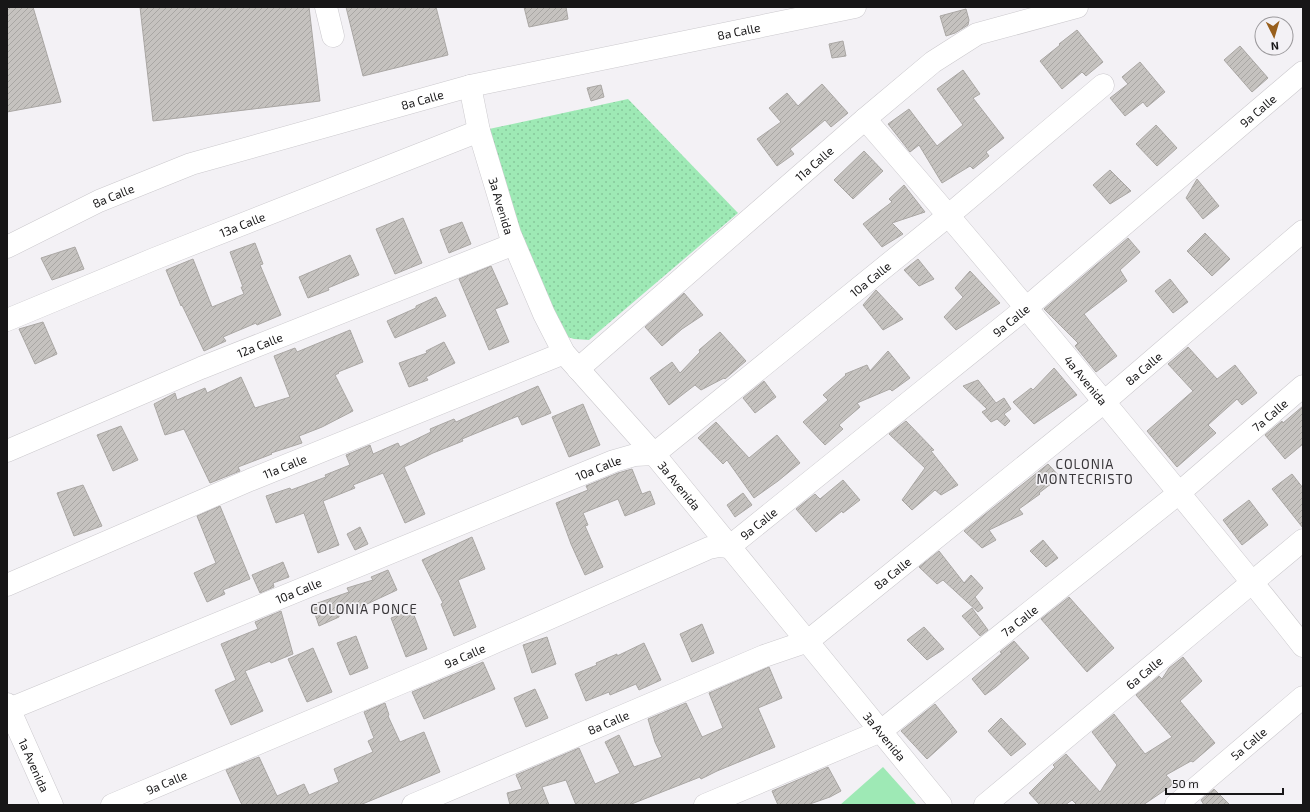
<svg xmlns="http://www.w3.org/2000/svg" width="1310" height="812" viewBox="0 0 1310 812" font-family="'Exo 2',sans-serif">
  <defs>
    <pattern id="green-dots" width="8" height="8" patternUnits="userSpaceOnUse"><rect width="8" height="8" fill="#9ee9b5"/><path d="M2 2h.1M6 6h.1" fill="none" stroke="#87c79b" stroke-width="1.8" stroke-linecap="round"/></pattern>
    <pattern id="building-hatch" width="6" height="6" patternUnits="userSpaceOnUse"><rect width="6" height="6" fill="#c5c2bf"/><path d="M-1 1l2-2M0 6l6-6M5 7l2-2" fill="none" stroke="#a8a6a3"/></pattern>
  </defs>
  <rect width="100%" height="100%" fill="#f3f1f5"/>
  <path fill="url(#green-dots)" d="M628,99L738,213L589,340L574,339L562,335L523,241L489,129Z"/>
  <path fill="#9ee9b5" d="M883,767L917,805H840Z"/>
  <g fill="url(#building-hatch)" stroke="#aaa7a4">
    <path d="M7,7H33L61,102L7,112Z"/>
    <path d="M140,7H309L320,101L153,121Z"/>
    <path d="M346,7H436L448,55L363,76Z"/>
    <path d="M524,7H566L568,19L529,27Z"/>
    <path d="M966,9L969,20L968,25L955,33L946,36L940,16Z"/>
    <path d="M1077,30L1103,62L1086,76L1082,72L1062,89L1040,61L1060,45L1059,44Z"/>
    <path d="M843,41L846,56L832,58L829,44Z"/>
    <path d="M1240,46L1268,78L1252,92L1224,60Z"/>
    <path d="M1140,62L1165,92L1147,107L1143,102L1125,116L1110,98L1128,84L1122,77Z"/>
    <path d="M963,70L980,94L973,98L1004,138L986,152L989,156L973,169L970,166L942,183L919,145L910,152L888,124L909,109L937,146L963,125L937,89Z"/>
    <path d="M822,84L848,113L831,127L825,120L790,149L794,154L777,166L757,139L781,122L769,108L787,93L798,106Z"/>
    <path d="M601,85L604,97L591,101L587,88Z"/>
    <path d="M1156,125L1177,148L1157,166L1136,144Z"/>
    <path d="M864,151L883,171L853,199L834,180Z"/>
    <path d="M1110,170L1131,191L1110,204L1093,185Z"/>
    <path d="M1197,179L1219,206L1203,219L1186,198Z"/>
    <path d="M904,185L925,212L892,223L903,234L882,247L863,224L892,202L889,199Z"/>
    <path d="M403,218L422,263L395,274L376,229Z"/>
    <path d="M462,222L471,244L449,253L440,230Z"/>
    <path d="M1205,233L1230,259L1212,276L1187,251Z"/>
    <path d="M1128,238L1140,252L1120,270L1127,281L1084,314L1117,356L1096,372L1075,346L1078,343L1044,309Z"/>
    <path d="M255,243L263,264L260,265L281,315L257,325L256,323L223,337L226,341L204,351L182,305L181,306L166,270L193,259L212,307L244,294L241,287H243L230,252Z"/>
    <path d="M75,247L84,269L52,280L41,258Z"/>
    <path d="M350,255L359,275L328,288L329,290L308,298L299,277Z"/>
    <path d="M918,259L934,279L919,286L904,270Z"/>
    <path d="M491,266L508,304L495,309L509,342L489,350L459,279Z"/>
    <path d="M970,271L1000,303L956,330L944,317L963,297L955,288Z"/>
    <path d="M1170,279L1188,302L1173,313L1155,291Z"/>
    <path d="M876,290L903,319L883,330L863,305Z"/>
    <path d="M684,293L703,315L682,329L662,346L645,327Z"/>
    <path d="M436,297L446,316L395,338L387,321L416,308V306Z"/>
    <path d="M43,322L57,354L35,364L19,329Z"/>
    <path d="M350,330L363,362L338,372L339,373L335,375L353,411L322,427L299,436L302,443L271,453L272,454L238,467L240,471L210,483L184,429L165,435L154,404L175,393L177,400L205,388L207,393L241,377L255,408L290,397L274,356L295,348L297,352Z"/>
    <path d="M720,332L746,361L725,379L724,378L701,390L695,385L669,405L650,378L672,362L680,373L700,352L699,350Z"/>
    <path d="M444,342L455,363L426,377L428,380L409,387L399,363L427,353L426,351Z"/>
    <path d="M1188,347L1217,379L1235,365L1257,393L1242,405L1237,399L1208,425L1216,433L1177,467L1147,431L1193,391L1168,364Z"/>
    <path d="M888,351L910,378L892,391L890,389L857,403L860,407L839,425L843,429L825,445L803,422L828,400L823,395L846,375L845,374L867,365L870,371Z"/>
    <path d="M1054,368L1077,395L1034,424L1013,402L1031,388L1033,390Z"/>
    <path d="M978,380L996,403L1004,398L1011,409L1004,414L1010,421L1005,426L997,419L991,422L982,412L987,409L963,386Z"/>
    <path d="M764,381L776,397L755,413L743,398Z"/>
    <path d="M538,386L551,413L522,425L518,416L462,439L463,441L433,453L404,467L425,514L405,523L383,473L353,485L355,488L323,501L339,545L318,553L304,513L276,523L266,496L290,488L291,490L326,477L325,475L350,465L346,455L370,445L373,454L398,443L400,447L431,432L430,429L454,419L456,422Z"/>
    <path d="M583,404L600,445L569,457L552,417Z"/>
    <path d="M1303,406V444L1285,459L1265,435L1282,421L1283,423Z"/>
    <path d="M906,421L934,450L931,451L958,485L941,495L935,490L912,510L902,500L925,468L889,434Z"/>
    <path d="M716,422L749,458L777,435L800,463L778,481L754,498L727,460L723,464L698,438Z"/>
    <path d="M121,426L138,460L113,471L97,435Z"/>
    <path d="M1048,464L1060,477L1039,493L1040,494L1019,509L1023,514L989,530L996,540L982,548L964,531Z"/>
    <path d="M632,469L642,494L650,491L655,504L625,516L618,499L583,513L588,525L585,526L603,567L585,575L571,544L556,503L588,490L586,486L618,473Z"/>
    <path d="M1292,474L1303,488V528L1272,489Z"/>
    <path d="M843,480L860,500L843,513L842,511L816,532L796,509L815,494L820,499Z"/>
    <path d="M83,485L102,526L74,536L57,493Z"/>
    <path d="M743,493L752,505L735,517L727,505Z"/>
    <path d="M1249,500L1268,525L1242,545L1223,520Z"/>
    <path d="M220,506L250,579L223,590L225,594L207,602L194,573L216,563L197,516Z"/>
    <path d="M360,527L368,544L355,550L347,534Z"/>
    <path d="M472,537L485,569L458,580L476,627L454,636L441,604L443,603L422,560Z"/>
    <path d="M1043,540L1058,558L1046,567L1030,551Z"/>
    <path d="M939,551L964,583L971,575L983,588L975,597L983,608L978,612L943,580L937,584L919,567Z"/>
    <path d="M283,562L289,577L273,583L274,587L260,593L252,575Z"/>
    <path d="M388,570L397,590L350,612L339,615V617L319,626L312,605L349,592L347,588L373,580L371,577Z"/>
    <path d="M1069,597L1114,648L1087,672L1041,619Z"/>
    <path d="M972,608L988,630L980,636L962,616Z"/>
    <path d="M412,610L427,649L406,657L391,618Z"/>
    <path d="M281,611L293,654L271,663L270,661L245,671L263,711L231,725L215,690L236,680L221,644L258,629L255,622Z"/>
    <path d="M702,624L714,653L692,662L680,634Z"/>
    <path d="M924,627L944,649L927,660L907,640Z"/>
    <path d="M356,636L368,668L350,675L337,643Z"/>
    <path d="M547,637L556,664L532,673L523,645Z"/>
    <path d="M1014,641L1029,658L996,687L985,695L972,679L1002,653L1000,652Z"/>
    <path d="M644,643L661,680L639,690L636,684L610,695L609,692L586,701L575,674L597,665L596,663L617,654V656Z"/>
    <path d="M313,648L332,692L307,702L288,659Z"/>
    <path d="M1183,657L1202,681L1180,701L1215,743L1193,762L1191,761L1166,775L1174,784L1143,805H1077L1072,800L1065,805H1040L1029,793L1055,767L1053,765L1066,754L1100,792L1117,765L1092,732L1114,714L1145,754L1172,737L1136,695L1159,676L1162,679L1169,668Z"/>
    <path d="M483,662L495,689L424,719L412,692Z"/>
    <path d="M769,667L782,698L758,708L775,747L717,771L701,779L700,777L629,805H576L566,780L542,787L549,805H510L507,793L522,789L516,775L579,748L595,784L620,773L605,742L619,735L634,767L662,757L655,742L648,719L686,703L702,737L723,728L709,693Z"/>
    <path d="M535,689L548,718L526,727L514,698Z"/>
    <path d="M385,703L389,715L388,716L400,742L424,732L440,772L360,805H242L226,770L259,757L277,796L304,784L309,795L339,782L334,769L373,752L368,741L374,738L364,712Z"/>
    <path d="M935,704L957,732L927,759L901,731Z"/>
    <path d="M1001,718L1026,744L1011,756L988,731Z"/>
    <path d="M828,767L841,791L830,797L807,805H778L772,791Z"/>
    <path d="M1214,789L1230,805H1204L1201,800Z"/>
  </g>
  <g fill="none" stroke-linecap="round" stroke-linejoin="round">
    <g stroke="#cbc9cd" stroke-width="23">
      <g id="minor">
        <path d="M326,7L333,36"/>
        <path id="s1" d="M470,86L479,131L510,234L544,314L564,353L654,454L941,805"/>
        <path id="s2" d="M865,119C971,240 1073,364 1175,488C1218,541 1261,592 1303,646"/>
        <path id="s3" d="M7,247L99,201L191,164L470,86L855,7"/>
        <path id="s4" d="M7,320L154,259L479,131"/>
        <path id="s5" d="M578,369L865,119L933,62L977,34L1077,7"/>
        <path id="s6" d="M7,451L201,368L514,244"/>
        <path id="s7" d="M7,585L250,480L564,353"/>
        <path id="s8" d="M7,704L52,805"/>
        <path id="s9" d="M7,710L614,461L635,455L654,454L949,215L1103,85"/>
        <path id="s10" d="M112,805L434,669L709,548L719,546L729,547L1026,308L1303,72"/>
        <path id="s11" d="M413,805L764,656L808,641L1104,402L1303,231"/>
        <path id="s12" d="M705,805L881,731L1179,493L1303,386"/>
        <path id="s13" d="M985,805L1303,540"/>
        <path id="s14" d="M1176,805L1303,697"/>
      </g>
    </g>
    <use href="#minor" stroke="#fff" stroke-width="22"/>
  </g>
  <g text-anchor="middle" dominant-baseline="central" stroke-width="3.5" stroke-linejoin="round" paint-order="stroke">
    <g font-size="12" fill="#171617" stroke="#f3f1f5">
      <text stroke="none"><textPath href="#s3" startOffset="766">8a Calle</textPath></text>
      <text stroke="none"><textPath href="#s3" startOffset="442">8a Calle</textPath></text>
      <text stroke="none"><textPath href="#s10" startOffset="1356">9a Calle</textPath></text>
      <text stroke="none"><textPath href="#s5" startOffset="313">11a Calle</textPath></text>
      <text stroke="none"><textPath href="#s3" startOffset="118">8a Calle</textPath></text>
      <text stroke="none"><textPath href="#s1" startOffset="124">3a Avenida</textPath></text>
      <text stroke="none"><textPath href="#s4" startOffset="254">13a Calle</textPath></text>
      <text stroke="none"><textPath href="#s9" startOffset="975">10a Calle</textPath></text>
      <text stroke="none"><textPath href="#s10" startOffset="1032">9a Calle</textPath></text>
      <text stroke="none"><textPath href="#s6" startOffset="274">12a Calle</textPath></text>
      <text stroke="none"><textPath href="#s11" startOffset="860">8a Calle</textPath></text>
      <text stroke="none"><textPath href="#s2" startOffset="342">4a Avenida</textPath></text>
      <text stroke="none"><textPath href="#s12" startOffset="692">7a Calle</textPath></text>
      <text stroke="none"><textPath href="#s7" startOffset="302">11a Calle</textPath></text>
      <text stroke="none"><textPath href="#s9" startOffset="639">10a Calle</textPath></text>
      <text stroke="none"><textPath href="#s1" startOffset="460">3a Avenida</textPath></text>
      <text stroke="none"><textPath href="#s10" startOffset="708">9a Calle</textPath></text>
      <text stroke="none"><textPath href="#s11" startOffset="536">8a Calle</textPath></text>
      <text stroke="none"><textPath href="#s9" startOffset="315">10a Calle</textPath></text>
      <text stroke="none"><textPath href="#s12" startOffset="368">7a Calle</textPath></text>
      <text stroke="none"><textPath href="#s10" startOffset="383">9a Calle</textPath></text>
      <text stroke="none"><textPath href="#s13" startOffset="207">6a Calle</textPath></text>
      <text stroke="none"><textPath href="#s11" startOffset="212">8a Calle</textPath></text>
      <text stroke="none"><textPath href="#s1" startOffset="784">3a Avenida</textPath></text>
      <text stroke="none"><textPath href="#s14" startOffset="95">5a Calle</textPath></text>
      <text stroke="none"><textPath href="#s8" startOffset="67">1a Avenida</textPath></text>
      <text stroke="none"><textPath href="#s10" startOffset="59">9a Calle</textPath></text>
    </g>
    <g font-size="13" letter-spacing="1" fill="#39373a" stroke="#f3f1f5">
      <text x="1085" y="464">COLONIA<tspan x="1085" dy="15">MONTECRISTO</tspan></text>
      <text x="364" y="609">COLONIA PONCE</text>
    </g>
  </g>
  <rect width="1310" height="812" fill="none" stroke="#171617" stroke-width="16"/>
  <g transform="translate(1274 36) rotate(175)"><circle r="19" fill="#f3f1f5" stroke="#9b999c"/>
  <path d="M0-3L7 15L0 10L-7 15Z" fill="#985f1c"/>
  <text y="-6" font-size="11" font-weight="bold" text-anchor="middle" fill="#171617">N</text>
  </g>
  <path d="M1166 788v6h117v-6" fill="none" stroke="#171617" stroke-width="2"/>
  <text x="1172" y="788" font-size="12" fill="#171617" stroke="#f3f1f5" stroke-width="3" paint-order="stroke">50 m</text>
</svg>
